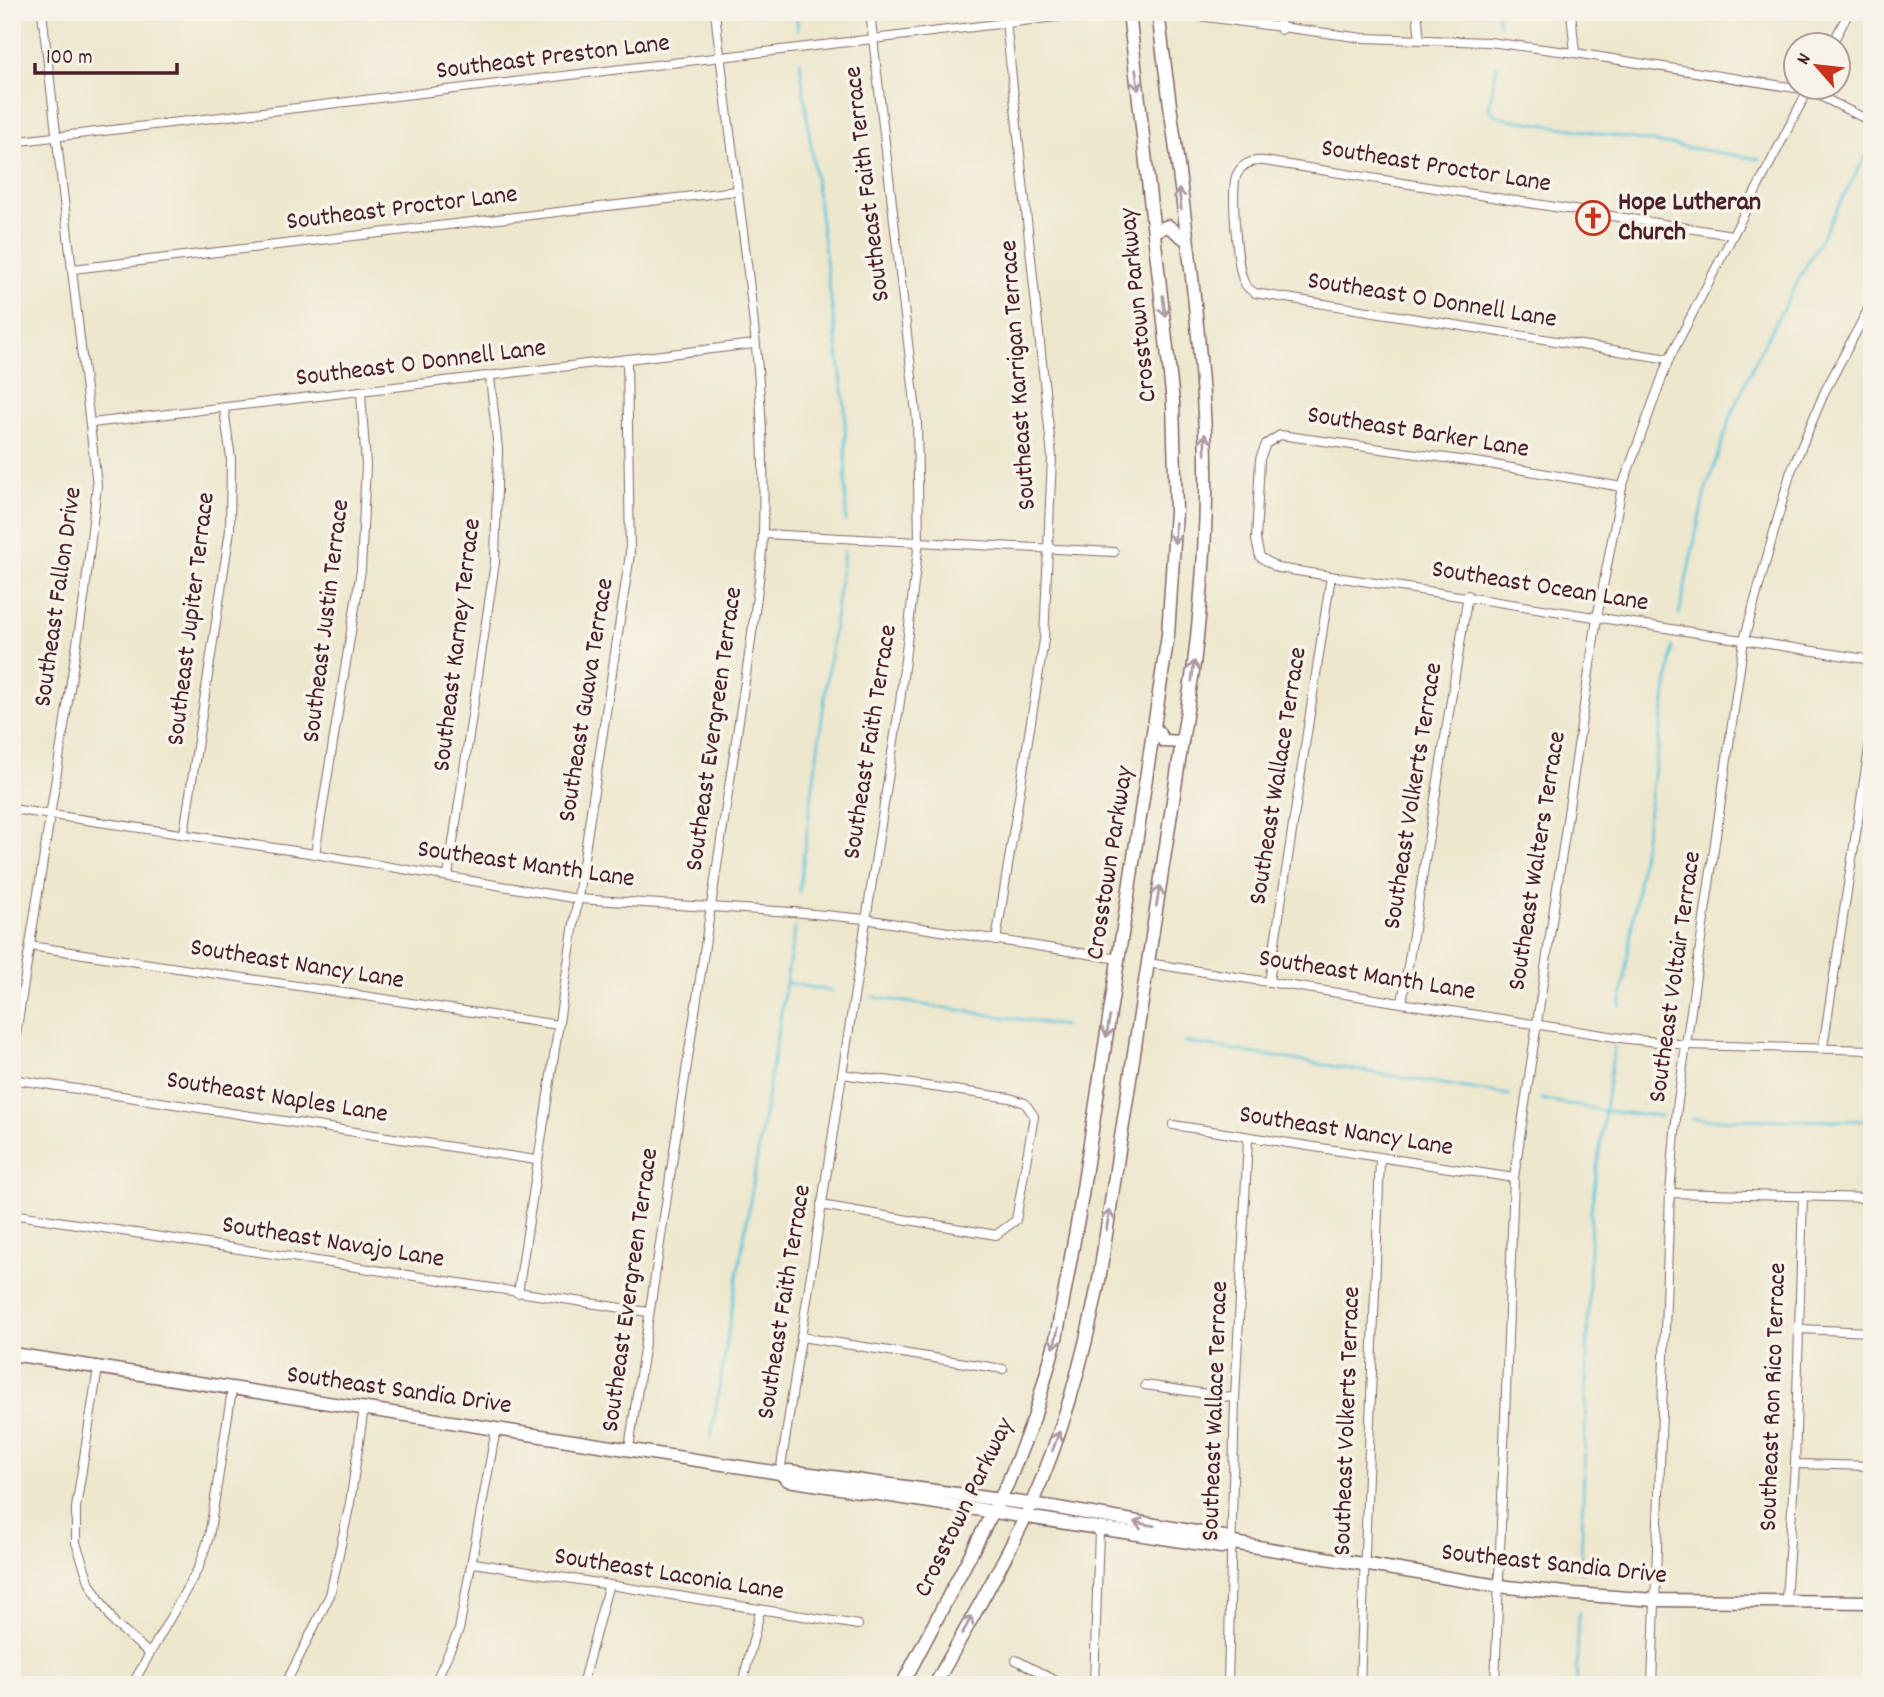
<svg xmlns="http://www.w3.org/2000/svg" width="1884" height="1697" viewBox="0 0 1884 1697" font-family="Dekko,sans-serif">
  <rect width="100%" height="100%" fill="#f7f3e8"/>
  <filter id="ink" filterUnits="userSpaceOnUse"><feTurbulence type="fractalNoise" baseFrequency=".0143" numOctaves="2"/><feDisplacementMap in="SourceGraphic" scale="14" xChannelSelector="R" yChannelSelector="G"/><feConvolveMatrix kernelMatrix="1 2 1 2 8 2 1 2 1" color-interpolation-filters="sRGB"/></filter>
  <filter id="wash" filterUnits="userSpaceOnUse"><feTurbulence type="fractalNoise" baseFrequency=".00686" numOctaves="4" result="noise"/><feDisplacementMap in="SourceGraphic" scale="28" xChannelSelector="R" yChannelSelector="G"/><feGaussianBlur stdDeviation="1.57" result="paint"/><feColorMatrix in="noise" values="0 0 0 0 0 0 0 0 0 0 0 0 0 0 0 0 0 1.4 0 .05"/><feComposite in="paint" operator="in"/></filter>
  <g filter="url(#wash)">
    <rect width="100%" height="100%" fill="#ede7cd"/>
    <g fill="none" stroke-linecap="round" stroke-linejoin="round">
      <g stroke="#5ec4db" stroke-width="2.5">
        <path d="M796,12L798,30"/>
        <path d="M1497,12L1499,25"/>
        <path d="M800,62L845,406L846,521"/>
        <path d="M1497,65L1489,107L1491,112L1503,118L1759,159"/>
        <path d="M12,367L19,499L12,555"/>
        <path d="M1679,614L1705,492L1734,408L1759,353L1872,144"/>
        <path d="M799,892L844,551"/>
        <path d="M787,983L832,991"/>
        <path d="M872,997L1064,1026"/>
        <path d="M1620,1007L1673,647"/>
        <path d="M1184,1042L1510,1095"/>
        <path d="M1541,1099L1605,1111L1661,1116"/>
        <path d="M1691,1119L1872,1121"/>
        <path d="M711,1437L795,928"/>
        <path d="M1581,1573L1591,1211L1614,1047"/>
        <path d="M1576,1685L1579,1613"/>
      </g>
    </g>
  </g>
  <g filter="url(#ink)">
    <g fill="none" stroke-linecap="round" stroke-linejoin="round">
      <g stroke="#836564" stroke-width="10">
        <g id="street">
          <path d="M1169,12L1363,38L1489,42L1575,53L1808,90L1872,122"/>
          <path d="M1279,12L1281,30"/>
          <path d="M1417,12L1420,40"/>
          <path d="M1571,12L1575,53"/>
          <path d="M1831,46L1849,12"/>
          <path d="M12,142L1098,12"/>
          <path d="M73,269L736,191"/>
          <path d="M1669,359L1255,293C1250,290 1246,287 1244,282C1237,268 1230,186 1237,174C1243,163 1253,160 1264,161L1732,235"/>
          <path d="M92,423L754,344"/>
          <path d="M1622,487L1489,464L1280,435L1266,444L1260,459L1256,540L1260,557L1278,568L1872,660"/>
          <path d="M763,534L1114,552"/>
          <path d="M12,809L315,854L578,899L793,912L865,919L1119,959"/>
          <path d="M184,833L230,530L231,459L224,409"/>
          <path d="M315,854L361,570L366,465L361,393"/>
          <path d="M448,876L495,562L498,449L490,377"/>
          <path d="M996,941L1044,640L1052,457L1005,12"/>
          <path d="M30,946L558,1025"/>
          <path d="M1148,963L1628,1039L1688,1045L1872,1050"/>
          <path d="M1269,982L1331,576"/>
          <path d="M1402,1003L1468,595"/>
          <path d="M1823,1047L1872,729"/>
          <path d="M12,1060L85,592L97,485L42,12"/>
          <path d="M12,1079L536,1160"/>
          <path d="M1173,1125L1514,1178"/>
          <path d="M1670,1193L1872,1198"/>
          <path d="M821,1205L996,1235L1016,1220L1034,1116L1025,1103L1010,1098L842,1074"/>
          <path d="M12,1214L648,1312"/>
          <path d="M518,1293L630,554L627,360"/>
          <path d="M1799,1329L1872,1332"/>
          <path d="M801,1337L1003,1369"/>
          <path d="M98,1368L76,1508V1543L90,1584L115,1624L149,1653"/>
          <path d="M1145,1385L1235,1398"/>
          <path d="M629,1448L750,648C755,609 762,570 763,531C768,358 734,184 715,12"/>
          <path d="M1795,1464L1872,1466"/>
          <path d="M780,1473L900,702L919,541L917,421L870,12"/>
          <path d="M474,1563L858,1625"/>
          <path d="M1786,1600L1795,1464L1803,1196"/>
          <path d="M1016,1660L1064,1685"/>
          <path d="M132,1685L199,1567L209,1537L232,1390"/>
          <path d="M285,1685L330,1595L350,1503L364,1408"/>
          <path d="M434,1685L459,1630L496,1429"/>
          <path d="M582,1685L608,1587"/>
          <path d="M742,1685L760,1612"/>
          <path d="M1094,1685L1099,1530"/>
          <path d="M1228,1685L1235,1398L1248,1139"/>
          <path d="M1360,1685L1380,1159"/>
          <path d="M1495,1685L1514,1178L1597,618L1622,487L1669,359L1809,88"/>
          <path d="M1652,1685L1670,1193L1677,1108L1744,640L1790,474L1825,391L1872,302"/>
        </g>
      </g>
      <g stroke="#836564" stroke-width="15">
        <g id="secondary">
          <path d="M1155,231L1168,226L1185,239"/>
          <path d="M1155,728L1164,741L1182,742"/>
          <path d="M12,1354L780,1473L789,1471L1052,1507L1224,1537L1233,1543L1498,1586L1574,1594L1655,1600L1872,1602"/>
          <path d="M780,1473L788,1480L1221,1547L1233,1543"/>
          <path d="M902,1685L1007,1485L1034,1418L1056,1339L1080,1208L1168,635L1176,511L1173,402L1129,12"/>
          <path d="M935,1685C967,1625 1003,1567 1031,1505C1063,1433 1084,1357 1099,1280L1194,664C1203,587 1209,509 1205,431C1198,291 1175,151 1158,12"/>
        </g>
      </g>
      <use href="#street" stroke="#fff" stroke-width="8"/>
      <use href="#secondary" stroke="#fff" stroke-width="12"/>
    </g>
    <defs><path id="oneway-shaft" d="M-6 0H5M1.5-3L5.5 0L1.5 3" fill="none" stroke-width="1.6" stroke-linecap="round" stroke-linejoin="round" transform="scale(1.75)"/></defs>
    <g stroke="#ae9aa0">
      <use href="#oneway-shaft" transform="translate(1137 80) rotate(83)"/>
      <use href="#oneway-shaft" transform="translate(1180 199) rotate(-97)"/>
      <use href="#oneway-shaft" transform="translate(1164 306) rotate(83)"/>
      <use href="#oneway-shaft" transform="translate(1205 444) rotate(-91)"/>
      <use href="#oneway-shaft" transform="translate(1175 533) rotate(92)"/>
      <use href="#oneway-shaft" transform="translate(1193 671) rotate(-83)"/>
      <use href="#oneway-shaft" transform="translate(1158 896) rotate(-81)"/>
      <use href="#oneway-shaft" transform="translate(1108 1027) rotate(99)"/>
      <use href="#oneway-shaft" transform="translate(1108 1220) rotate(-81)"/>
      <use href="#oneway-shaft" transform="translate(1056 1338) rotate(103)"/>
      <use href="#oneway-shaft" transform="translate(1056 1441) rotate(-70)"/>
      <use href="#oneway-shaft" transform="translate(1144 1524) rotate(-170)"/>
      <use href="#oneway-shaft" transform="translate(967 1625) rotate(-61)"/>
    </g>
  </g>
  <defs>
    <g id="church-ring" transform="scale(1.75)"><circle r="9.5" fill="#f7f3e8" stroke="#c8321e" stroke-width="1.5"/><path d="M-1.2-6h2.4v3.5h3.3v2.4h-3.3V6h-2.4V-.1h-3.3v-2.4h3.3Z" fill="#c8321e"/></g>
  </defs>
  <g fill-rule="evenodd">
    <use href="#church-ring" x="1593" y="218"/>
  </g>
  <g text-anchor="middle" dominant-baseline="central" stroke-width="7" stroke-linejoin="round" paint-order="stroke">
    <g font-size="26" fill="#4a1f2b" stroke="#f7f3e8">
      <text transform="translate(553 58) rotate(-7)">Southeast Preston Lane</text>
      <text transform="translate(1436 167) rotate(9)">Southeast Proctor Lane</text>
      <text transform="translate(868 184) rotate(-97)">Southeast Faith Terrace</text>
      <text transform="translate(402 209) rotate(-7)">Southeast Proctor Lane</text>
      <text transform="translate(1432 301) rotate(9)">Southeast O Donnell Lane</text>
      <text transform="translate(1139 305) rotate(-96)">Crosstown Parkway</text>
      <text transform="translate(421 364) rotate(-7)">Southeast O Donnell Lane</text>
      <text transform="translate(1019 375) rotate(-94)">Southeast Karrigan Terrace</text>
      <text transform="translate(1418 433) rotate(9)">Southeast Barker Lane</text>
      <text transform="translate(1540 587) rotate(9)">Southeast Ocean Lane</text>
      <text transform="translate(59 597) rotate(-82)">Southeast Fallon Drive</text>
      <text transform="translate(192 619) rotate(-83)">Southeast Jupiter Terrace</text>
      <text transform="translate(327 621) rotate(-83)">Southeast Justin Terrace</text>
      <text transform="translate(458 645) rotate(-83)">Southeast Karney Terrace</text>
      <text transform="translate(587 700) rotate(-81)">Southeast Guava Terrace</text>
      <text transform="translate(715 729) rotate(-82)">Southeast Evergreen Terrace</text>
      <text transform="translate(871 742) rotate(-81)">Southeast Faith Terrace</text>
      <text transform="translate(1279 776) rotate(-81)">Southeast Wallace Terrace</text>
      <text transform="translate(1414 796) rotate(-81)">Southeast Volkerts Terrace</text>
      <text transform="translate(1538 861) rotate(-81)">Southeast Walters Terrace</text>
      <text transform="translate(1111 863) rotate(-81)">Crosstown Parkway</text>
      <text transform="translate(526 865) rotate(8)">Southeast Manth Lane</text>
      <text transform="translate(297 965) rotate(9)">Southeast Nancy Lane</text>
      <text transform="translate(1367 976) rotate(9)">Southeast Manth Lane</text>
      <text transform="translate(1676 977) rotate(-82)">Southeast Voltair Terrace</text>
      <text transform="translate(277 1098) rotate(9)">Southeast Naples Lane</text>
      <text transform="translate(1346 1132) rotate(9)">Southeast Nancy Lane</text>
      <text transform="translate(333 1243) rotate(9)">Southeast Navajo Lane</text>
      <text transform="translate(631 1290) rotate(-82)">Southeast Evergreen Terrace</text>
      <text transform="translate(785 1302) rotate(-81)">Southeast Faith Terrace</text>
      <text transform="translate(399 1391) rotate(8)">Southeast Sandia Drive</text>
      <text transform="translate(1774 1397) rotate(-88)">Southeast Ron Rico Terrace</text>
      <text transform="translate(1216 1411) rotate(-88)">Southeast Wallace Terrace</text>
      <text transform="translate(1348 1421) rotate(-88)">Southeast Volkerts Terrace</text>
      <text transform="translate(965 1508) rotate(-64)">Crosstown Parkway</text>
      <text transform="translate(1554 1565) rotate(6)">Southeast Sandia Drive</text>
      <text transform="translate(669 1575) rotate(9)">Southeast Laconia Lane</text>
    </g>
    <g font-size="26" font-weight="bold" fill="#4a1f2b" stroke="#f7f3e8" text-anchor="start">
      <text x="1618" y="203">Hope Lutheran<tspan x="1618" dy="30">Church</tspan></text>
    </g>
  </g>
  <rect width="1884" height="1697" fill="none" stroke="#f7f3e8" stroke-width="42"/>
  <g transform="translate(1817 66) rotate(298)"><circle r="33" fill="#f7f3e8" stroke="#b29e9c" stroke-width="2"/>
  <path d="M0-5L12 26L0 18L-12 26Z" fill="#c8321e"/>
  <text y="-10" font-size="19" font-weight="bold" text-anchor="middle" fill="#4a1f2b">N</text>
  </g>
  <path d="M35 63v10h142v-10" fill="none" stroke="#4a1f2b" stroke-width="3.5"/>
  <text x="46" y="63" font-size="21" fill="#4a1f2b" stroke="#f7f3e8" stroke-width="5" paint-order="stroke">100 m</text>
</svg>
